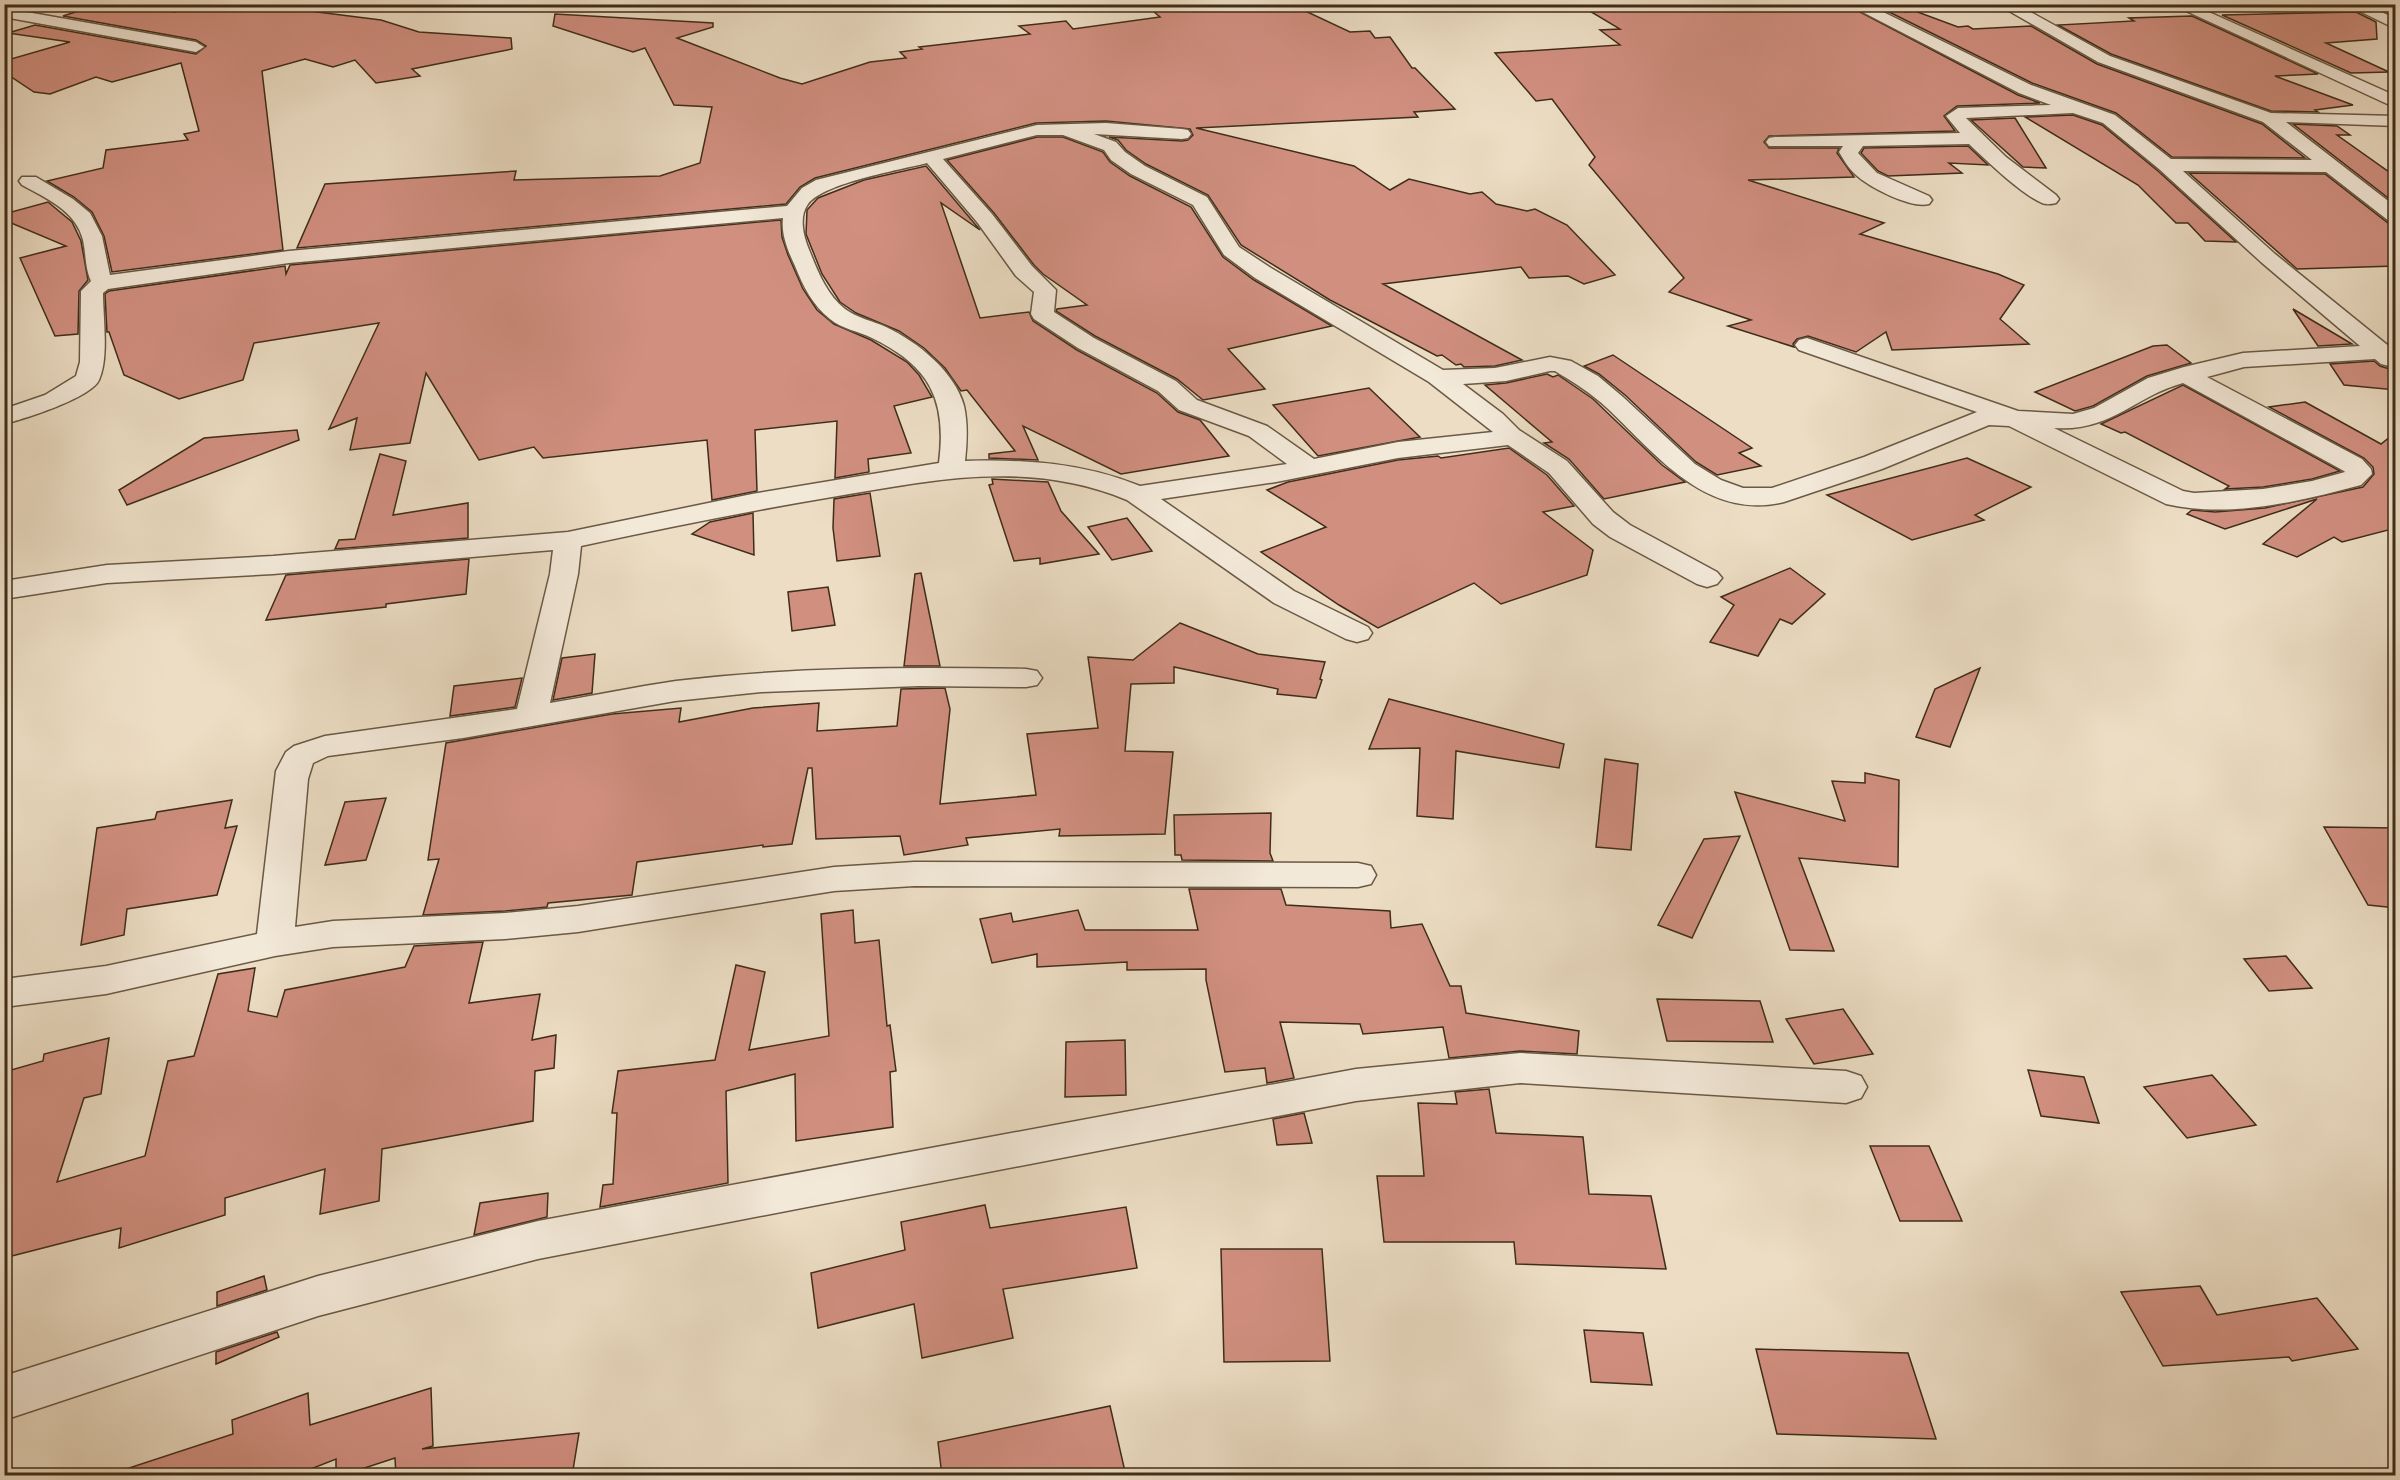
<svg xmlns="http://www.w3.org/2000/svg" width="2400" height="1480" viewBox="0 0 2400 1480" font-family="'Libre Caslon Text',serif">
  <rect width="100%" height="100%" fill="#ecddc4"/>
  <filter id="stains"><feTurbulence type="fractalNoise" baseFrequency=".00333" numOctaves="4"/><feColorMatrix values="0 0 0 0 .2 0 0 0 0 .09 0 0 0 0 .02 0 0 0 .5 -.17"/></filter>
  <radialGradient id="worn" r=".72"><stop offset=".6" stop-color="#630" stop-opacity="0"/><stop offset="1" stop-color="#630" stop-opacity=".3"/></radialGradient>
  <g fill="#d18f80" stroke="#3f2d19" stroke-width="1.5">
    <path d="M100,4H130L175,12L198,4H254L381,20L419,32L511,38L512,49L412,69L420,76L376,83L355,60L333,67L305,59L262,71L283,250L112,272L104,236L92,212L74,197L47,181L103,168L106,150L188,140L184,134L199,131L181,63L112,82L96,77L50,94L34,92L4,72V61L70,42L8,33L35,25L196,54L206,46L196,40L63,16Z"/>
    <path d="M1261,4L1299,8L1350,32L1370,31L1375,38L1390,37L1412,68H1415L1455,109L1414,112L1418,117L1196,128L1354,166L1390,190L1409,179L1470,194L1482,192L1496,204L1527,211L1535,209L1567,225L1615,275L1584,284L1568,276L1529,278L1521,267L1383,284L1522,360L1495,366L1464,367L1461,364L1456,365L1442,355L1437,356L1330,300L1241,245L1208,195L1146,164L1126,150L1118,140L1109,137L1182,141L1188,140L1193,135L1190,129L1106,121L1036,123L815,178L800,187L786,204L297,248L325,184L516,171L514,180L660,176L700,163L712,107L674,105L645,48L633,52L553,26L555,14L713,23V27L677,38L780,78L802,84L870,62L906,58L900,52L922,49L919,47L1030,34L1019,26L1066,21L1073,29L1160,17L1153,11L1201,7L1206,11Z"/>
    <path d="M1578,4H1845L2018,95L2040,103L1957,106L1944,116L1955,131L1769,136L1764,142L1769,148H1839L1837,153L1854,177L1748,180L1884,223L1860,234L1998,274L2024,285L2000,319L2029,344L1892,350L1886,332L1856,352L1808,336L1797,339L1793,344L1794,347L1728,326L1751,320L1669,292L1684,278L1589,165L1595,157L1552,99L1536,101L1495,53L1620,45L1600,30L1620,29Z"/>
    <path d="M1873,4H1893L1905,12L1915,11L1958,27L1968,26L1973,29L2031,26L2097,64L2262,124L2305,158L2172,157L2116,113L2032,83Z"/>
    <path d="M2356,12L2376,22L2377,39L2326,43L2389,72L2351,73L2222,15Z"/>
    <path d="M2192,16L2318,74L2275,76L2353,105L2315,110L2318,112L2271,111L2111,54L2058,25L2134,21L2129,18Z"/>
    <path d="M2073,115L2102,125L2158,171L2236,242L2205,241L2188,223H2176L2138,185L2025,117Z"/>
    <path d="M2015,118L2046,168L2023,167L1971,120Z"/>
    <path d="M2293,124L2337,126L2350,135H2337L2396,177V204Z"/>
    <path d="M1037,137H1063L1103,152L1110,162L1130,176L1191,207L1223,257L1254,280L1332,326L1228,349L1265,389L1203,400L1177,379L1095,336L1056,311L1057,309L1087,305L1043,274L1034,265L994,213L947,160Z"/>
    <path d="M1968,146L1988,165L1949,163L1962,173L1888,176L1878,171L1861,153L1864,148Z"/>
    <path d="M926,166L980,230L941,203L980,318L1029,312L1033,321L1077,350L1157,393L1178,412L1200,420L1229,456L1121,474L1023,426L1038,460L989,458V454L1015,451L967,390L961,391L945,368L924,348L899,331L856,313L840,302L822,274L806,234L807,210L818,198L864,180Z"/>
    <path d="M2189,173L2325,174L2388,223L2396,225V266L2297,269Z"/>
    <path d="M48,202L72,222L81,241L88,280L79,291L78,334L55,336L20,258L66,246L4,220V214Z"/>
    <path d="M781,220L782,237L788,255L803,289L817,310L834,324L871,340L907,362L919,375L932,397L894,406L911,453L868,459L869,472L835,478L837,421L755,430L757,491L712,500L707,440L543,458L534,447L479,460L426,373L410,443L350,450L357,418L329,429L379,323L254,343L243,380L179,399L124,375L109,332H107L105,294L109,291L285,266L286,274L290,265Z"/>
    <path d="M2293,309L2352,344L2318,346Z"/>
    <path d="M2167,345L2191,363L2147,376L2093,406L2075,411L2035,392L2153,346Z"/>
    <path d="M1613,355L1752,448L1739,453L1761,466L1717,475L1696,462L1625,395L1599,374L1584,366Z"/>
    <path d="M2374,361L2380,366L2396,371V390L2344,385L2330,364Z"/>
    <path d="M1547,374L1553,377L1558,375L1593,399L1662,465L1685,482L1604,499L1569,459L1544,443L1552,442L1485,385L1506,383Z"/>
    <path d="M2183,385L2340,471L2312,479L2263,487L2225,489L2229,486L2125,432L2121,433L2101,424Z"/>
    <path d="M1369,388L1420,437L1318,456L1273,405Z"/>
    <path d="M2305,402L2381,444L2396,432V528L2342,542L2334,537L2297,557L2263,544L2317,499L2225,529L2187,514L2192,510L2215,512L2265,508L2363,487L2374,474L2373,467L2364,458L2269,407Z"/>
    <path d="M297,430L299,440L127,505L119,490L204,438Z"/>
    <path d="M1509,448L1547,475L1574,506L1543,512L1593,550L1587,575L1501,604L1474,583L1378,628L1339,605L1261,552L1326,527L1267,490L1288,482L1398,460L1438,456L1441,458Z"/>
    <path d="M380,454L406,461L393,515L468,503V538L335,549L339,540L355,539Z"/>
    <path d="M1967,458L2031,487L1975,515L1984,520L1912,540L1827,495Z"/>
    <path d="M992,479L1048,482L1061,511L1099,554L1040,564V558L1014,561L989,485L993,484Z"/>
    <path d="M870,493L880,556L837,561L833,528L834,499Z"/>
    <path d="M753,513L754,555L692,534L710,522Z"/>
    <path d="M1127,518L1152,551L1112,560L1088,527Z"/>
    <path d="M469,559L466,594L386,604V607L266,620L286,575Z"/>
    <path d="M1790,568L1825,594L1792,624L1780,619L1758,656L1710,642L1734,605L1721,597Z"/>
    <path d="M921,573L940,666H904L915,574Z"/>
    <path d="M828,587L835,625L792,631L788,592Z"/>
    <path d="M1180,623L1258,654L1325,662L1320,679L1322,680L1316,698L1277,694L1278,689L1174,667V683L1131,684L1125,751L1173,752L1165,834L1059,836L1060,829L966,838L968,845L904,855L900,836L816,839L812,768H808L792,844L763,847V845L637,862L632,895L548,903L547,907L505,911L423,915L439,859L428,860L446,743L612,714L681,708L679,722L753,708L819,703L817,731L897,726L901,689L945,688L950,709L940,804L1036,795L1027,734L1098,728L1088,657L1133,660Z"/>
    <path d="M595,654L592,693L553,700L562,658Z"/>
    <path d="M1980,668L1950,747L1916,737L1935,689Z"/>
    <path d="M522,678L515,707L450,716L454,686Z"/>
    <path d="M1389,699L1564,744L1559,768L1456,751L1453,819L1417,816L1420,748L1369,749Z"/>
    <path d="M1605,759L1638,764L1631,850L1596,847Z"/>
    <path d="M1865,773L1899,780L1898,867L1799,858L1834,951L1790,950L1735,792L1845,821L1832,781L1865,783Z"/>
    <path d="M386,798L366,860L325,865L345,802Z"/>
    <path d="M232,800L225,828L237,826L217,895L127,909L124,935L81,945L97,828L155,819L157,812Z"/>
    <path d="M1271,813L1270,853L1273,861L1182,860L1181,855H1175L1174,815Z"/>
    <path d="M2324,827L2396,828V908L2368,905Z"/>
    <path d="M1740,836L1692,938L1658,925L1704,839Z"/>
    <path d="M1189,889H1281L1286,905L1390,911L1391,928L1422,924L1450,986H1461L1466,1013L1579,1031L1577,1054L1520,1051L1449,1058L1443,1027L1363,1034L1360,1024L1280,1022L1294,1078L1267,1083L1265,1068L1225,1072L1206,980V969L1127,970V962L1037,967V954L992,963L980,919L1011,913L1013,922L1078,910L1085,930H1198Z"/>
    <path d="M853,910L855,943L879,940L887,1026L890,1025L896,1071L890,1072L893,1127L796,1141L795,1074L726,1091L728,1183L600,1207L603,1185L613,1184L617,1113H612L618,1071L715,1060L736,965L765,972L749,1050L829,1036L821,914Z"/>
    <path d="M483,942L469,1003L540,994L532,1040L556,1035L554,1068L535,1071L533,1121L382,1149L379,1201L320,1214L325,1169L225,1198V1215L119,1248L121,1228L4,1258V1072L43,1061L44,1054L109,1038L101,1094L84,1098L57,1182L145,1156L168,1061L194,1056L218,974L255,968L248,1011L277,1017L285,990L405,967L414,946Z"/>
    <path d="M2286,956L2312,988L2269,991L2244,959Z"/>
    <path d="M1657,999L1760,1001L1773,1042L1667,1041Z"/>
    <path d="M1843,1009L1873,1054L1814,1064L1786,1019Z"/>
    <path d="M1125,1040L1126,1095L1065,1097L1066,1042Z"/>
    <path d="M2028,1070L2084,1077L2099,1123L2041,1116Z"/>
    <path d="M2212,1075L2256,1125L2187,1138L2144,1087Z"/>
    <path d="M1489,1089L1496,1133L1583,1137L1589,1194L1651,1196L1666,1269L1516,1264L1514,1242H1384L1377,1176H1424L1418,1103L1457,1104L1455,1092Z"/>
    <path d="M1304,1113L1312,1143L1277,1145L1273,1119Z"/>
    <path d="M1870,1146H1929L1962,1221H1900Z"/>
    <path d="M548,1193L547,1217L474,1235L480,1203Z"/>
    <path d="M985,1205L990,1228L1126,1207L1137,1268L1003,1289L1013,1338L922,1358L914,1304L818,1328L811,1273L905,1250L901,1222Z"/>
    <path d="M1221,1249H1322L1330,1361L1224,1362Z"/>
    <path d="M264,1276L267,1290L217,1306V1292Z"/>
    <path d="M2200,1286L2217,1315L2317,1298L2358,1349L2292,1361L2289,1357L2163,1366L2121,1292Z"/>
    <path d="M1584,1330L1643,1333L1652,1385L1591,1382Z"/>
    <path d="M277,1332L279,1337L216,1364V1352Z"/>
    <path d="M1756,1349L1908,1353L1936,1439L1777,1434Z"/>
    <path d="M431,1388L433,1446L422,1449L579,1433L572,1476H396L395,1458L340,1476H336V1459L293,1476H127L126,1469L233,1434L232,1420L308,1393L310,1425Z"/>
    <path d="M1110,1406L1126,1476H942L938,1442Z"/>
  </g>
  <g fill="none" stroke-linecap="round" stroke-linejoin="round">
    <g stroke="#6a5944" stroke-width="3">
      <g id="minor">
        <path d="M1847,4H1867L2031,85L2115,115L2171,159L2312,160L2263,122L2098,62L1997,4H2016L2110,56L2271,113L2396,116V126L2286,122L2396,207V223L2389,221L2326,172L2183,171L2275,254L2396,352V364L2389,366L2381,364L2375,359L2244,367L2207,377L2362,459L2371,469L2372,474L2361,485C2300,501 2230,519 2166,504L2009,426L1989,425L1882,469L1784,502C1706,521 1656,454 1607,408C1591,393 1573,382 1555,371H1550L1506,381L1463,384L1503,414L1519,430L1567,461L1613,512L1630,525L1717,572L1722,578L1717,584L1707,587L1697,584L1610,537L1593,524L1549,473L1508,445L1398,458L1276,482L1161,499L1294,591L1368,627L1372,633L1368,639L1357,642L1346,639L1274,603L1127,500C1028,459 933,480 832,497C748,511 665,528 581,546L578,574L550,703C592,696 634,687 676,681C792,667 910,667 1026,669L1037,671L1042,678L1037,685L1026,687L919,686L761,692L675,701L463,738L328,756L313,763L308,779L295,927L333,921L505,913L578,906L834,867L914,862L1358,863L1371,866L1376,875L1371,884L1358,887L914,886L834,891L578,932L505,939L333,947L275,956L106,994L4,1007V979L106,966L257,934L276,771L286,752L294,746L325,736L517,709L550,574L553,550L273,574L107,583L4,599V581L107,565L273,556L568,532L752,494L939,463C947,400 930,366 872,338C858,331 842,329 830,319C813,306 803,286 795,266C788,251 781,235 783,218L289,263L108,289L103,293C103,317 109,358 99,380C91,398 24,419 4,424V409L45,395L76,376L80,362L81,291L91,281C85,268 86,254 83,240C76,211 46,198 22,185L19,181L22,177H36L73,199L90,213L102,236L110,275L289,251L787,206L802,188L816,180L1037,125L1106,123L1182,129L1188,130L1191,134L1188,138L1182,139L1094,134L1116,142L1125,152L1145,166L1207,197L1239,247L1271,268L1443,370L1495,368L1550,357L1571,361L1598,376L1623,397L1695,464L1721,480L1743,488H1772L1864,457L1977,412L1799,350L1795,345L1799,340L1807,338L2018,411L2073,414L2094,408L2148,378L2184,367L2243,353L2360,346L2261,262L2159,169L2103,123L2073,113L1966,118L2006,157L2056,195L2059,199L2056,203C2051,204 2047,205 2042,203C2020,193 1987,161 1969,144L1863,146L1858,153L1877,173L1929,196L1932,200L1929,204C1911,209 1869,187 1856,175C1848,168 1844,160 1839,152L1843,146H1769L1766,142L1769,138L1775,137L1960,133L1946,116L1958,108L2051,105L2019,93ZM1037,135H1063L1104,150L1111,160L1131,174L1193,205L1224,255L1255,278L1429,382L1493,432L1398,442L1314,459L1267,426L1197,400L1176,381L1094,338L1054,312L1056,290L1032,266L992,214L943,159ZM927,163L977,222L1016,276L1034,292L1031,314L1034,319L1078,348L1158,391L1179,410L1249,436L1287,464L1140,486C1084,463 1025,459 965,461C967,443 968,424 964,406C955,372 918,342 886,327C873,321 857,318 845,309C827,295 818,272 810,252C804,238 798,218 808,204C824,183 899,170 927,163ZM2183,383L2344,471L2345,472L2312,481L2263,489L2194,493L2183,491L2054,428C2111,432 2133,397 2183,383Z"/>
        <path d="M2171,4H2191L2396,96V108Z"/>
        <path d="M2345,4H2365L2396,19V29Z"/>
        <path d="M4,8L196,42L204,47L196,52L4,17Z"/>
        <path d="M1520,1053L1846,1071L1861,1076L1867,1087L1861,1098L1846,1103L1520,1083L1356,1101L538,1259L318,1316L4,1420V1376L318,1276L538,1221L1356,1069Z"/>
      </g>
    </g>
    <use href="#minor" fill="#f3e9d9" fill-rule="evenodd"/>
  </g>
  <rect width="2400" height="1480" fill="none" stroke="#ecddc4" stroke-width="24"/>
  <rect x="6" y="6" width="2388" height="1468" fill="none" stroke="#3f2d19" stroke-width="3"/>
  <rect x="12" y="12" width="2376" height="1456" fill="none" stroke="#3f2d19" stroke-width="1.5"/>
  <rect width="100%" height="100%" filter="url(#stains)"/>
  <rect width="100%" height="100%" fill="url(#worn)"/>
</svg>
